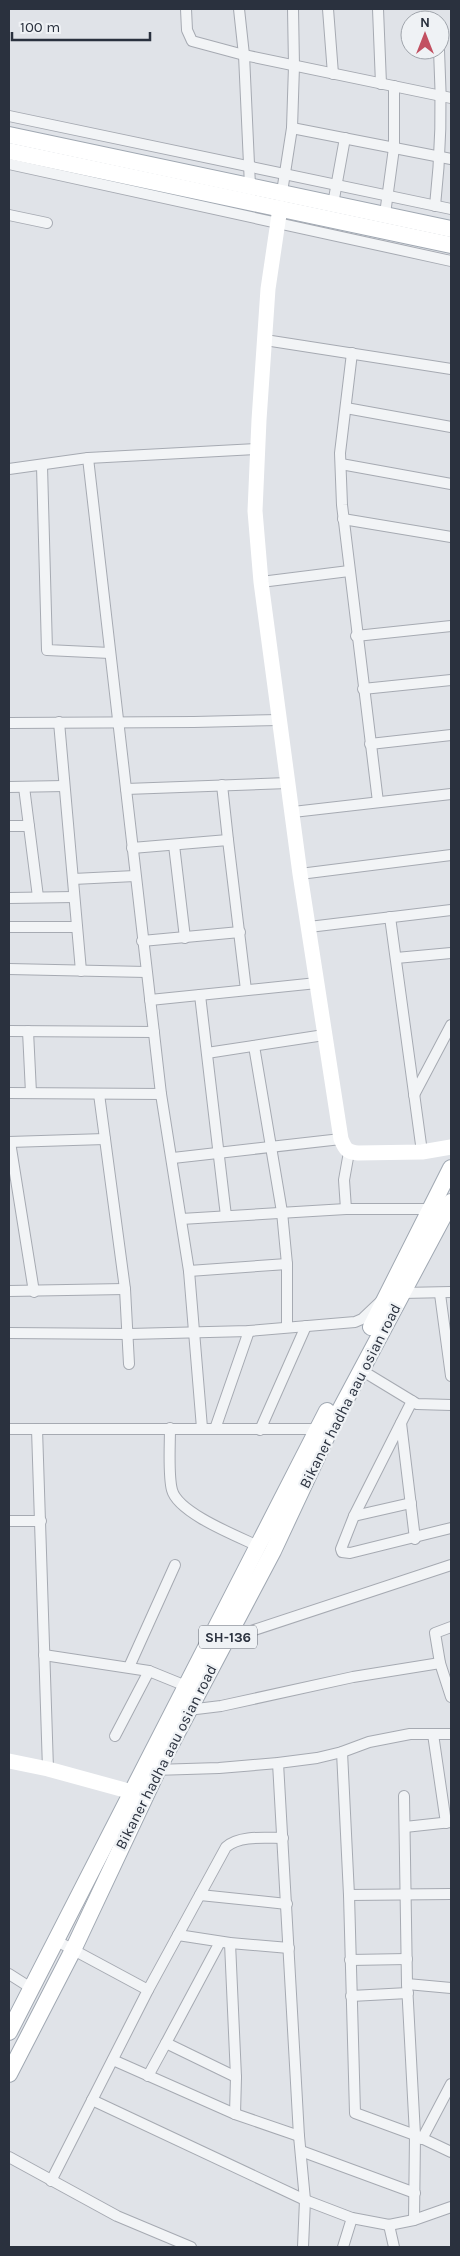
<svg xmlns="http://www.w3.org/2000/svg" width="460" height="2256" viewBox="0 0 460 2256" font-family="Karla,sans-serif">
  <rect width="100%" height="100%" fill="#e0e3e8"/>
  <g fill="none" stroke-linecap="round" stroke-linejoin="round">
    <g stroke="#a6aab2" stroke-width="12">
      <g id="street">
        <path d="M186,9L187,30L192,41L244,55L451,98"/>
        <path d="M239,9L244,55L250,186"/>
        <path d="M328,9L333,74"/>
        <path d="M378,9L381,84"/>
        <path d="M9,116L451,209"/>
        <path d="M292,128L451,159"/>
        <path d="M9,164L451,261"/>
        <path d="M282,192L292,128L294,66L293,9"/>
        <path d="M333,204L345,138"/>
        <path d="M435,206C441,153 442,102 439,50"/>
        <path d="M385,214L394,148V86"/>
        <path d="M9,215L47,223"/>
        <path d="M265,340L451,369"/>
        <path d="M352,353L340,453L342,505L378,802"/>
        <path d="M346,408L451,427"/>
        <path d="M88,458L161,1094L189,1271L202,1428"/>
        <path d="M341,464L451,484"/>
        <path d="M42,466L47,650L110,653"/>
        <path d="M9,469L88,458L257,449"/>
        <path d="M343,519L451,537"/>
        <path d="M261,582L349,571"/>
        <path d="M356,636L451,626"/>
        <path d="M363,689L451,680"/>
        <path d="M59,722L81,971"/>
        <path d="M9,723L194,722L279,720"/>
        <path d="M370,744L451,735"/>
        <path d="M222,785L228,840"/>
        <path d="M9,787L64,786"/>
        <path d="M24,787L38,897"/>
        <path d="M126,789L288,783"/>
        <path d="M293,812L451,794"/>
        <path d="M9,826H29"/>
        <path d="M174,845L185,938"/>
        <path d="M132,848L228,840L246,990"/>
        <path d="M300,874L451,855"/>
        <path d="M73,879L135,876"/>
        <path d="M9,898L74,897"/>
        <path d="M390,917L422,1152"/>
        <path d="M9,927H77"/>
        <path d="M309,927L451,910"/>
        <path d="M142,941L240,932"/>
        <path d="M396,958L451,953"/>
        <path d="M9,969L146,972"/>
        <path d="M200,995L226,1216"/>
        <path d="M150,1000L317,983"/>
        <path d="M9,1031L154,1032"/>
        <path d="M28,1031L31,1093"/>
        <path d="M254,1046L282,1212L287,1264V1327"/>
        <path d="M207,1053L324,1035"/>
        <path d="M9,1093L161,1094"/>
        <path d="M99,1094L125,1289L129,1364"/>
        <path d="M414,1095L451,1025"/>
        <path d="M9,1142L105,1139"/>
        <path d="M10,1142L34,1292"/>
        <path d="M173,1158L341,1139"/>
        <path d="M346,1209L344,1180L349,1152"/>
        <path d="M181,1219L346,1209H431"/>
        <path d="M189,1271L287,1264"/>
        <path d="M9,1291L125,1289"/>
        <path d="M402,1293L451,1292"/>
        <path d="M440,1294L451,1376"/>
        <path d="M9,1333L129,1334L249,1331L355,1322L362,1319L382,1300"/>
        <path d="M361,1370L417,1404L451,1405"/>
        <path d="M412,1401L354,1516L341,1549L342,1552L350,1553L451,1528"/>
        <path d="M401,1423L415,1539"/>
        <path d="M170,1428C170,1445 168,1475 172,1490C178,1513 237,1536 258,1546"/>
        <path d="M9,1429H320"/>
        <path d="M37,1429L48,1769"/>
        <path d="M215,1429L249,1331"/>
        <path d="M260,1430L306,1326"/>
        <path d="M354,1516L411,1503"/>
        <path d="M9,1521H41"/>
        <path d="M451,1627L435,1633L440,1663L451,1697"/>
        <path d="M224,1640L451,1565"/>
        <path d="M44,1655L149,1671L186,1686"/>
        <path d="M129,1667L175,1565"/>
        <path d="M188,1710L221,1706L353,1677L440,1663"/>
        <path d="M433,1734L446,1823"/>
        <path d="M115,1736L149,1671"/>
        <path d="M342,1752L349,1895L355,2113L415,2135L451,2152"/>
        <path d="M278,1763L299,2136L305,2200L303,2247"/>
        <path d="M154,1770L219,1768L278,1763L317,1758L342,1752L369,1742L410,1734H451"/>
        <path d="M404,1796L407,1984L415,2135L414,2220"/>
        <path d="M405,1827L451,1822"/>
        <path d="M200,1895L287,1904"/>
        <path d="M349,1895L451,1894"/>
        <path d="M178,1935L230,1943L289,1948"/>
        <path d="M55,1940L148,1990"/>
        <path d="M220,1942L166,2043L236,2077"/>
        <path d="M230,1943L236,2077L235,2114"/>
        <path d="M350,1960L407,1959"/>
        <path d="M9,1974L31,1988"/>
        <path d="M407,1984L451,1988"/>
        <path d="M351,1996L408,1993"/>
        <path d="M113,2060L235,2114L299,2136"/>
        <path d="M148,2076L166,2043"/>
        <path d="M92,2100L305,2200L352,2218L389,2225L414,2220L451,2207"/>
        <path d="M422,2139L451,2084"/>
        <path d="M301,2151L415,2193"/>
        <path d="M9,2157L117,2216L191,2247"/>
        <path d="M51,2181L148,1990L226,1847C240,1835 265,1838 283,1838"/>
        <path d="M389,2225L394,2247"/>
        <path d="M343,2247L352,2218"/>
      </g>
    </g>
    <g stroke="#a0a8b2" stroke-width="18">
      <g id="primary">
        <path d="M9,135L451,229"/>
        <path d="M9,151L451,245"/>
        <path d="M371,1327L451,1168"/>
        <path d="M9,2032L327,1411"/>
        <path d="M9,2074L73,1950L161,1763L273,1551L331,1427L451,1202"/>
      </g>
    </g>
    <use href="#street" stroke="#f2f4f6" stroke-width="10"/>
    <g stroke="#fff" stroke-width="15">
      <path d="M280,208L268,289L259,420L255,511L261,582L300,874L341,1139C345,1149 347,1152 358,1153L422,1152L451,1147"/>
      <path d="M9,1761L48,1769L143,1795"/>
    </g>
    <use href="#primary" stroke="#fff" stroke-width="16"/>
  </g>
  <g text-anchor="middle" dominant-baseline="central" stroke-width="4.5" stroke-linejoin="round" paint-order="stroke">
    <rect fill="#eff2f5" stroke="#656b75" stroke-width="1" x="199" y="1625.5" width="58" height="23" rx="4"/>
    <g font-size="14" font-weight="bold" fill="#2a313e">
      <text x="228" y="1637">SH-136</text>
    </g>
    <g font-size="15" fill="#2a313e" stroke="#eff2f5">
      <text transform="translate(350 1396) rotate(-63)">Bikaner hadha aau osian road</text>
      <text transform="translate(166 1757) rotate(-63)">Bikaner hadha aau osian road</text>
    </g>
  </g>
  <rect width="460" height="2256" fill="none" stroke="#2a313e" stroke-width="20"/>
  <g transform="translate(425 35)"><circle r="24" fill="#eff2f5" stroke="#a0a5ac"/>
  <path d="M0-4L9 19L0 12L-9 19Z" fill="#c25061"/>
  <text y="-8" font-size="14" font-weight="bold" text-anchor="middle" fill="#2a313e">N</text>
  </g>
  <path d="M12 32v8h138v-8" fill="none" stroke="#2a313e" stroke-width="2.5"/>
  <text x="20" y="32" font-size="15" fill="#2a313e" stroke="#eff2f5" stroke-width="4" paint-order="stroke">100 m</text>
</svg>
